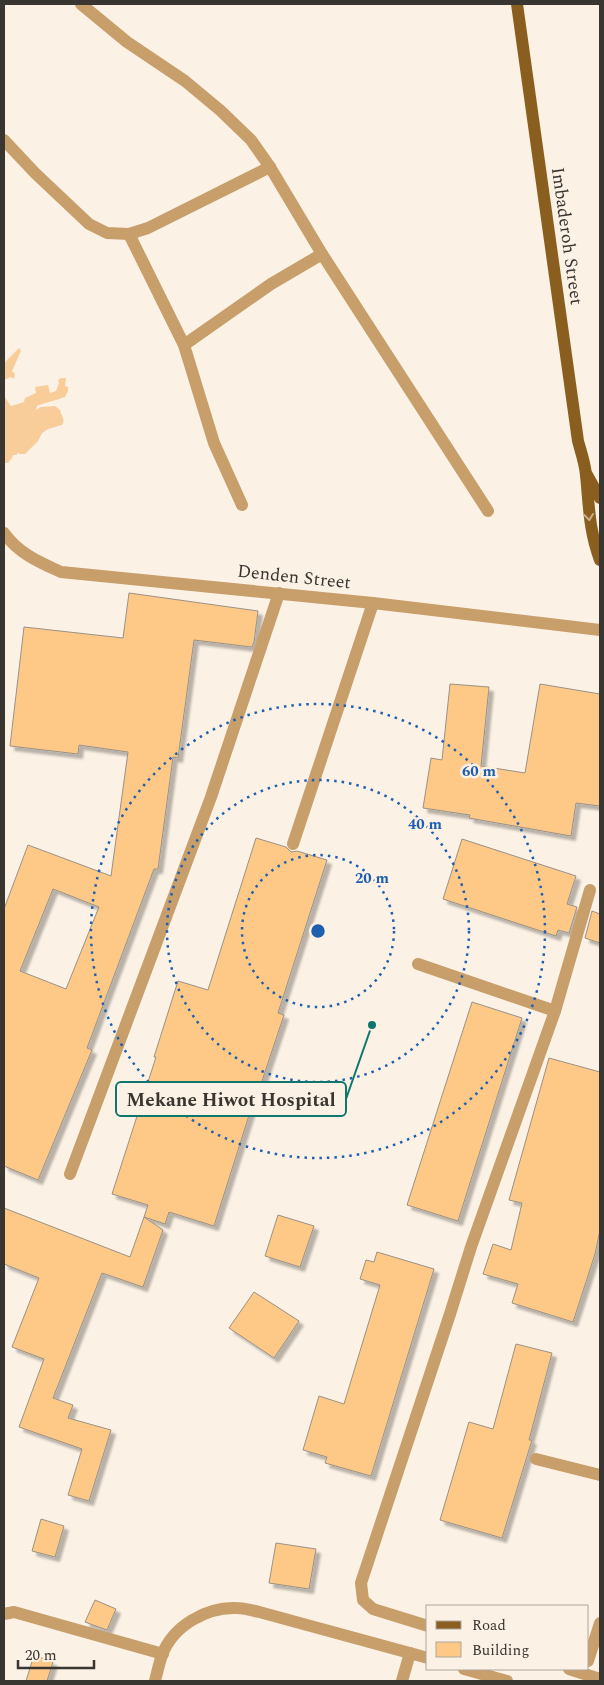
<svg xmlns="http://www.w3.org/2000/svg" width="604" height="1685" viewBox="0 0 604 1685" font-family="Spectral,serif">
  <defs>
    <filter id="shadow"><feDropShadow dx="4.5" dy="4.5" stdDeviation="1" flood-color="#0004"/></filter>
  </defs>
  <rect width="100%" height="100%" fill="#fbf1e5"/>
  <g fill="#f8cd99">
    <path d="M19,348L21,351C18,358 15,364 12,371L15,374L14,379L11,377L4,380V363Z"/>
    <path d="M61,378H66L65,386L68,387V391L65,397C55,401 46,402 37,406L36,410L41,407L55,406L60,410C61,416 66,419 62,425L48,429L42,433L38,441L25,454H20L17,453V455H13L12,458L8,463H4V396L11,406L24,402L25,398L36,393L35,387L48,385L50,393L56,391L59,383L58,380Z"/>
  </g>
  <g fill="#fec986" stroke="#9a9186" fill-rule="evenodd" filter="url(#shadow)">
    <path d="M129,593L258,611L254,642L252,647L194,640L178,758L173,757L158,869H154L87,1048L92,1050L38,1180L4,1166V909L28,845L111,876L128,752L79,745L78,754L10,746L24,627L123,638ZM53,889L99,907L66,989L20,971Z"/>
    <path d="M450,684L489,687L481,766L525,773L540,684L600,694V806L576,803L571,836L469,818L470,815L423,808L431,758L442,760Z"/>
    <path d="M256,838L286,847L291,852L297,851L327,860L278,1013L284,1015L259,1090H257L214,1226L169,1212L165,1224L144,1217L148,1205L112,1194L156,1057H154L178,981L208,990Z"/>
    <path d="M462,839L576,876L567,904L577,907L569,933L558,930L556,936L443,899Z"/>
    <path d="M592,911L600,914V943L585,938Z"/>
    <path d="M472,1002L522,1018L458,1221L407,1205Z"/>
    <path d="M549,1058L600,1072V1230L595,1254L573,1322L512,1303L518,1284L483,1274L493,1244L511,1250L522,1203L509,1200Z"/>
    <path d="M4,1208L130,1257L144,1217L163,1230L143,1287L102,1273L53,1398L73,1405L68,1418L111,1430L89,1501L68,1495L82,1449L19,1427L44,1359L12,1347L39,1278L4,1264Z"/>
    <path d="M278,1215L314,1226L300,1267L265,1256Z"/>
    <path d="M377,1252L434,1269L371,1476L325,1463L327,1457L303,1450L319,1396L344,1404L380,1285L360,1279L366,1260L374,1262Z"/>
    <path d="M254,1292L299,1321L274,1358L229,1328Z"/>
    <path d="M516,1344L552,1353L529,1440H532L502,1538L440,1520L469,1422L493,1429Z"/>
    <path d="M41,1519L64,1526L55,1557L32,1551Z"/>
    <path d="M276,1543L316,1549L309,1589L269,1583Z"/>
    <path d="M95,1600L116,1609L107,1630L85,1622Z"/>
    <path d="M34,1655L53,1662L47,1681H26Z"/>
  </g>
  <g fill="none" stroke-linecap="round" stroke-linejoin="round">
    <g stroke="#c89e6a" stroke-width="12">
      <path d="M293,844L373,603"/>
      <path d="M418,964L555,1011"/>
      <path d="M536,1459L600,1475"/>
      <path d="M4,1614L14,1612L163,1654"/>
      <path d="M428,1626L373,1609L363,1600L361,1583L450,1314L471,1247L555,1011L590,890"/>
      <path d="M588,1661L600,1623"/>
      <path d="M464,1669L507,1681"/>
      <path d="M569,1669L600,1679"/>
      <path d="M155,1681C157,1673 159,1664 162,1655C173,1626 206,1607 236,1608C245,1608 255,1611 263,1613L428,1658"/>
      <path d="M402,1681L410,1653"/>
    </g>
    <g stroke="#c89e6a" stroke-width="12">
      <path d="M81,4L127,42L185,81L221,111L251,140L270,167L322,254L488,511"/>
      <path d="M4,140L35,173L89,224L107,233L129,234L148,228L270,167"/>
      <path d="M129,234L184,345L214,443L242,505"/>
      <path d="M184,345L271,284L322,254"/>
      <path d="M4,533C18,553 39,562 61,572L373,603L600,630"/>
      <path d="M70,1174L211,797L279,593"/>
    </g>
    <g stroke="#8a5e1e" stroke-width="12">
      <path d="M517,4L578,441C581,452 585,463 586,475C589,505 589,531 600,560"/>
      <path d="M587,475L600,498"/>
    </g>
  </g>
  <defs><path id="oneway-chevron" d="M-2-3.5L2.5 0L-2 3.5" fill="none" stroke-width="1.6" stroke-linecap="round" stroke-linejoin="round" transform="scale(1.25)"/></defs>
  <use stroke="#c8af8b" href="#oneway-chevron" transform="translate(589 517) rotate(83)"/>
  <g fill="none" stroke="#1f5fb0" stroke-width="2.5" stroke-dasharray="2.5 5">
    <circle cx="318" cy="931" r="76"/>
    <circle cx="318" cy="931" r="151"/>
    <circle cx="318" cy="931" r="227"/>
  </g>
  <g text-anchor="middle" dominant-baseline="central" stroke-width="5" stroke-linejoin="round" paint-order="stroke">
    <g font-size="18" fill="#393530" stroke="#fbf1e5">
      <text transform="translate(567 236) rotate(82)">Imbaderoh Street</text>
      <text transform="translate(294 577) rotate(6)">Denden Street</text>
    </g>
  </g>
  <circle cx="318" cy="931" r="8" fill="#1f5fb0" stroke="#fbf1e5" stroke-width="2.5"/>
  <g font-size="15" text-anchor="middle" font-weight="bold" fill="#1f5fb0" stroke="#fbf1e5" stroke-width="5" stroke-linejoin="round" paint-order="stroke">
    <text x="479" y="776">60 m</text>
    <text x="425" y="829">40 m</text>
    <text x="372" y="883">20 m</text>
  </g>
  <path fill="none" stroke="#0f766e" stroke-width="2" d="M372 1025L346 1099"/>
  <circle fill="#0f766e" stroke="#fbf1e5" stroke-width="2" cx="372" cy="1025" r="5"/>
  <rect fill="#fbf1e5" stroke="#0f766e" stroke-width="2" x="116" y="1082" width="230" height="34" rx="5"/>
  <g font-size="19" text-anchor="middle" font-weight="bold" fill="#393530">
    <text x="231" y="1106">Mekane Hiwot Hospital</text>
  </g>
  <rect width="604" height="1685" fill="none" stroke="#393530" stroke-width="10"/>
  <rect x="426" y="1605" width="162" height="65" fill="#fbf1e5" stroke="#ada69d"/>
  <rect x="436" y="1621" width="25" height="8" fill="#8a5e1e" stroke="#ada69d"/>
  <text x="472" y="1630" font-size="15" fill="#393530">Road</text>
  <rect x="436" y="1642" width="25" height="15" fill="#fec986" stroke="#ada69d"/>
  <text x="472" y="1655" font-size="15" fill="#393530">Building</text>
  <path d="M18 1660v8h76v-8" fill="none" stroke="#393530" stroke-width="2.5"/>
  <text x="25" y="1660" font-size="15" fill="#393530" stroke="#fbf1e5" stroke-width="4" paint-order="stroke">20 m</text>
</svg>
